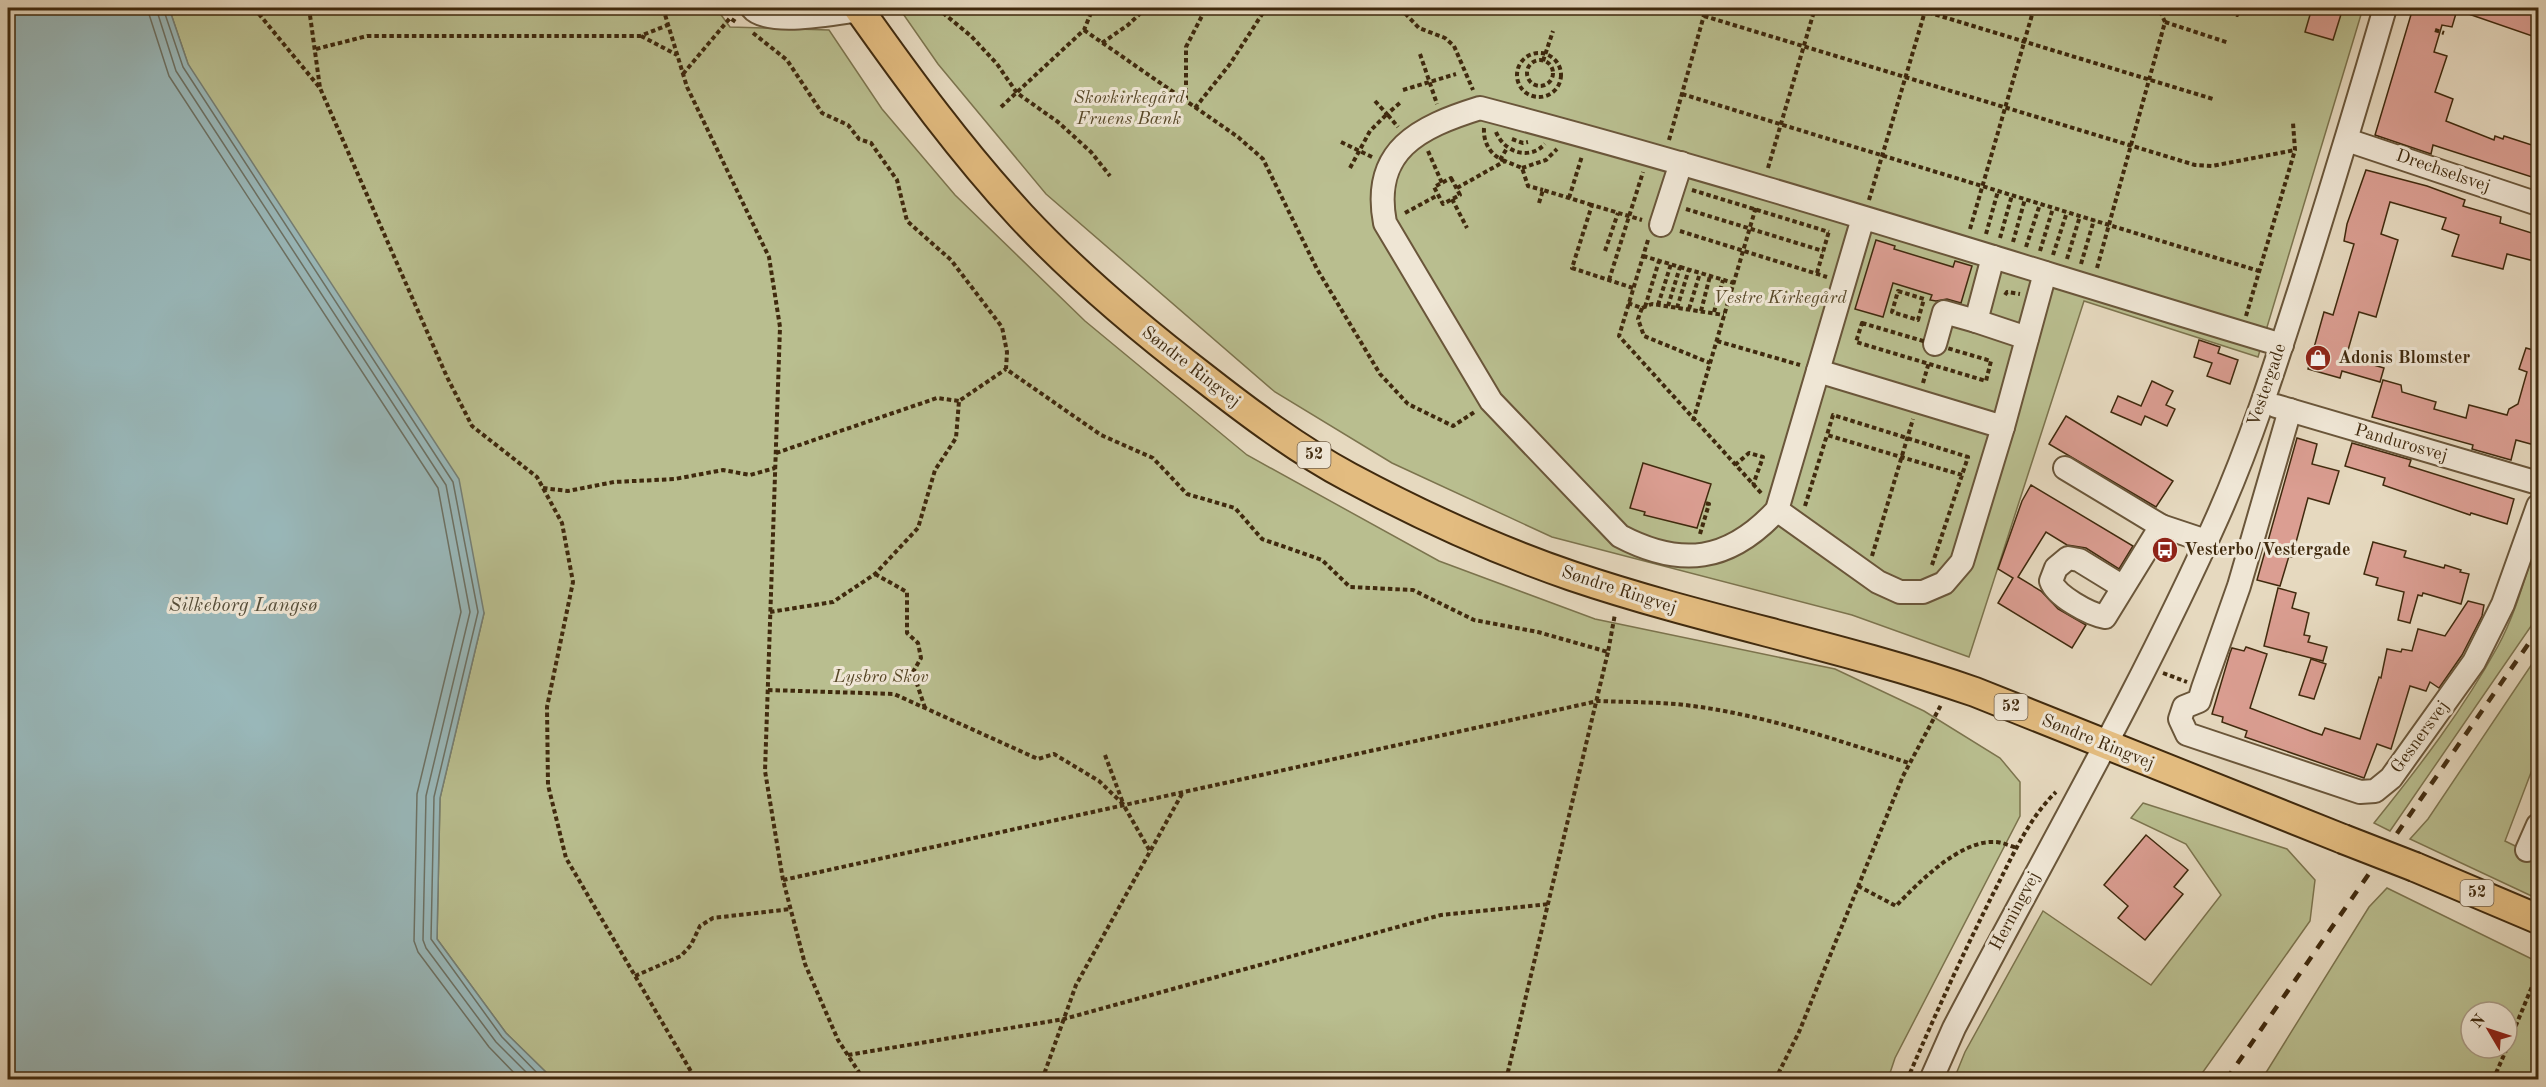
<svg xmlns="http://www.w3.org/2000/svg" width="2546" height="1087" viewBox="0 0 2546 1087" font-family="'Old Standard TT',serif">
  <rect width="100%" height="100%" fill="#e6d9bf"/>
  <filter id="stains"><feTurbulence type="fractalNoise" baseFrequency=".00333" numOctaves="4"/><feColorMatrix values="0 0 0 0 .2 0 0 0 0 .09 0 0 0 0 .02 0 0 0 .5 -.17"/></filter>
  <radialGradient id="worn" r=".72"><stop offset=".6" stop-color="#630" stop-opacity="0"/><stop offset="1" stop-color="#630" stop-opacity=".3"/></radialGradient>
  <g fill="#b9be8f" stroke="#7c744e" stroke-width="1.5" fill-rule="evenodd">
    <path d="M169,8H716L730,27L829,30L882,109L955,195L1085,321L1247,455L1439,561L1595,619L1835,669L1924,711L2000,758L2020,782V816L1895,1058L1888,1079H553L506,1033L437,939L440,798L484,613L188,64Z"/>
    <path d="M899,8H2363L2258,357L2084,301L1969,657L1852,615L1552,537L1392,463L1275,392L1046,194L938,64Z"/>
    <path d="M2538,538V616L2390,831L2374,823C2419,767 2463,710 2498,646C2516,613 2526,574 2538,538Z"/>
    <path d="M2538,655V754L2505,841L2538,857V899L2410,839L2428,819Z"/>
    <path d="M2143,803L2287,849L2315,880L2310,921L2198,1079H1954L1965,1052L2043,911L2151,985L2221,895L2186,844L2131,818Z"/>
    <path d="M2387,888L2538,962V1079H2262L2369,907ZM2471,1012H2507V1048H2471Z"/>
  </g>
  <path fill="#99b8ba" stroke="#757f75" stroke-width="1.5" d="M8,8H169L188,64L459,479L484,613L440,798L437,939L506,1033L553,1079H8Z"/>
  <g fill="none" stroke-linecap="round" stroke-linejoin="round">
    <g stroke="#6c7164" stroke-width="1.5">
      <path d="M147,8L169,76L438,488L461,612L417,794L414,941L418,952L489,1047L521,1080"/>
      <path d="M156,8L176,71L446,485L470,612L426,796L423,940L426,948L496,1042L534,1080"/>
      <path d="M163,8L183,67L453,482L478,612L434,797L431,939L502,1037L544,1080"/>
    </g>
  </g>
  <g fill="#db9e92" stroke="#402a0e" stroke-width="1.5">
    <path d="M2312,8H2343L2333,40L2305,32Z"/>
    <path d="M2413,8H2538V38L2457,10L2452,27L2442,25L2434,52L2447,56L2435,92L2453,99L2446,121L2494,140L2495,136L2503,139L2504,136L2538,147V179L2433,145L2431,154L2375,135Z"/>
    <path d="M2366,170L2427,186L2465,200L2463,206L2501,217L2500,223L2538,235V245L2534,261L2507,254L2503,269L2452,256L2459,235L2442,229L2446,218L2390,202L2381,234L2398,240L2376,317L2359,312L2346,357L2384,368L2380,382L2342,371L2340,378L2308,369L2324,312L2333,315L2354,244L2344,241L2347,224Z"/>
    <path d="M1876,240L1895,246L1894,249L1953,267L1955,261L1972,266L1961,303L1947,299L1936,301L1930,300L1932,295L1893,283L1883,317L1855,309Z"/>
    <path d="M2199,340L2220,347L2218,353L2238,360L2230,384L2207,376L2212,363L2194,357Z"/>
    <path d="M2534,346L2538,347V446L2516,440L2511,460L2472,449L2473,445L2372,417L2383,380L2401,385L2402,392L2436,402L2434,409L2466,418L2469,405L2507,415L2509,409L2518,404L2527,372L2519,369L2526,348L2533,350Z"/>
    <path d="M2152,381L2173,391L2166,405L2175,409L2167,426L2145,416L2141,425L2111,412L2118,396L2141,406Z"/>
    <path d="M2066,416L2173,481L2156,507L2049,444Z"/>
    <path d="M2297,438L2317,444L2312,464L2339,471L2329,504L2308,498L2292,557L2289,556L2280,586L2257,580Z"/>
    <path d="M2352,443L2411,460L2409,466L2514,499L2507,524L2471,513L2470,515L2383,485L2385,478L2345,466Z"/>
    <path d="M1643,463L1711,484L1697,528L1644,515L1645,512L1630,508Z"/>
    <path d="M2031,485L2133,546L2119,569L2086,548L2067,545L2046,532L2018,577L2041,591L2058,609L2086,625L2072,648L1998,603L2013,578L1998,569L2022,501Z"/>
    <path d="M2373,542L2406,551L2404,557L2444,568L2445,565L2461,570L2460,572L2469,574L2461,604L2423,593L2422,596L2418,595L2410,623L2398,620L2404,592L2376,585L2378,578L2364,574Z"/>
    <path d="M2278,588L2296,593L2292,608L2309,613L2304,635L2310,636L2308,642L2327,647L2323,661L2264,646Z"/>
    <path d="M2468,601L2484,605L2482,616L2462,655L2439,688L2430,682L2426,691L2410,686L2391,749L2377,744L2364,778L2245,737L2247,731L2222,722L2223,717L2212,714L2230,653L2232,648L2244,651L2246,647L2267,654L2250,708L2313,732L2322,735L2325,728L2360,739L2379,677L2381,678L2387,649L2401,652L2402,649L2412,651L2418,629L2445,636Z"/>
    <path d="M2311,659L2326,664L2314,699L2299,695Z"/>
    <path d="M2146,835L2188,870L2174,887L2183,894L2145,940L2118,918L2128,906L2104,885Z"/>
  </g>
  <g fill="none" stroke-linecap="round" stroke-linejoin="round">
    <g stroke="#6a563a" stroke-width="26">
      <g id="minor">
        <path d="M752,8C767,27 837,13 860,10"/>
        <path d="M2347,140L2538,204"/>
        <path d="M1863,218L1777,510C1729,562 1681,568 1620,536L1491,401L1385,223C1371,150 1419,127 1480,108C1750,179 2015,265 2282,345"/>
        <path d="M1661,225L1681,163"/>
        <path d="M1976,321L2027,338"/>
        <path d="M1935,344L1944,312L1976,321L1993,257"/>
        <path d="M1818,371L2003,427"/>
        <path d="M2276,406L2538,483"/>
        <path d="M2290,410L2239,586L2203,688L2199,701L2184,707L2180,719L2187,734L2360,792L2375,791L2391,778L2474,662L2503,604L2538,506"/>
        <path d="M2065,468L2161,526L2105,617C2089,614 2056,596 2051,581L2056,568L2068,558L2079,560L2123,587"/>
        <path d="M1777,510L1878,582L1900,592H1923L1944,583L1962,562L2003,427L2045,273"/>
        <path d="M2161,526L2206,541"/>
        <path d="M2527,850L2538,825"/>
        <path d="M1931,1080L1954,1028C2043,858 2140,691 2218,516C2251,442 2276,363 2301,285C2330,193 2358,101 2385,8"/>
      </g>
    </g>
    <g stroke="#402a0e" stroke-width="32">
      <g id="major">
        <path d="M858,8C909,80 961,151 1021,216C1076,275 1139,328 1203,377C1249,413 1297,449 1349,477C1420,515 1496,550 1572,576C1705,621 1843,646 1975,692L2343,839"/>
        <path d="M2415,867L2538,919"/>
      </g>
    </g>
    <g stroke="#402a0e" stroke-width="4" stroke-dasharray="4.5 3" stroke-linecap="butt">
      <path d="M254,8L320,88L447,377L472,426L537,477L562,523L573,582L547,707L548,785L566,858L696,1080"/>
      <path d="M309,8L320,88"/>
      <path d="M663,8L687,87L769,257L780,327L765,771L783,880L805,964L838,1040L864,1080"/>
      <path d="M937,8L971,36L997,64L1017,93L1058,122L1091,152L1110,176"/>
      <path d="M1400,8L1419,28L1445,38L1454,46L1473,90"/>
      <path d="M1914,8L2213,99"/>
      <path d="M2223,8L2237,15L2240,8"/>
      <path d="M1704,16L2195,165L2212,166L2295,150"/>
      <path d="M2165,22L2229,43"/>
      <path d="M1084,30L1238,137L1263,159L1317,269L1380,374L1408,404L1453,426L1476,411"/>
      <path d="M2435,30L2444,33"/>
      <path d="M753,33L787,60L822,113L848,125L859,139L871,143L897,180L907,221L951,260L1002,327L1007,352L1006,369L1101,435L1153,458L1187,494L1235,508L1262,539L1322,560L1350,587L1413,590L1474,620L1538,632L1608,652L1615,614"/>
      <path d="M641,36L677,55"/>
      <path d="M1102,43L1128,25L1146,8"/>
      <path d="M316,49L367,36H640L668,25"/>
      <circle cx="1539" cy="75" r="22"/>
      <path d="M1420,54L1437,104"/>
      <circle cx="1540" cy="73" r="13"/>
      <path d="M1543,61L1553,31"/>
      <path d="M683,74L730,18L736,22"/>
      <path d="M1403,90L1456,74"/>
      <path d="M1682,94L2259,271"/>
      <path d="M1186,100V47L1206,8"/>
      <path d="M1375,101L1387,114L1401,102"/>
      <path d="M1001,107L1084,30L1093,8"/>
      <path d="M1195,108L1230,64L1266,8"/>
      <path d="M1484,128C1483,143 1491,156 1505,161"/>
      <path d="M1496,132C1504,152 1529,161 1545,144"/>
      <path d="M1512,139L1523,143L1528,142"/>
      <path d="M1669,140L1706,8"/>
      <path d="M1341,142L1372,157"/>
      <path d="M1428,151L1442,183"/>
      <path d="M1500,160L1507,148"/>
      <path d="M1350,168L1370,131L1387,114L1398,127"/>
      <path d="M1522,168L1546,160L1557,149"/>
      <path d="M1768,168L1815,8"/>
      <path d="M1451,178L1460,195L1443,204L1434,187Z"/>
      <path d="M1457,188L1505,161L1522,168L1528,186L1543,190"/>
      <path d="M1692,190L1829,232"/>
      <path d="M1569,198L1582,156"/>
      <path d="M1452,199L1467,228"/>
      <path d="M1869,200L1926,8"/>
      <path d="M1539,203L1543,190L1592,205"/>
      <path d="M1686,209L1823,251"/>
      <path d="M1405,213L1438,195"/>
      <path d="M1970,229L2034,8"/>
      <path d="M1680,231L1827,277"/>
      <path d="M1986,234L1998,191"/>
      <path d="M2000,238L2012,195"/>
      <path d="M1648,240L1619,336L1762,494"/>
      <path d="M2013,242L2025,199"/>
      <path d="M2026,247L2040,204"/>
      <path d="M1605,251L1618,213"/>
      <path d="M2040,251L2053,208"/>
      <path d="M2053,255L2067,212"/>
      <path d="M1643,256L1680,267L1668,306"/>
      <path d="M2067,259L2080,216"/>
      <path d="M2081,264L2094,220"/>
      <path d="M1680,267L1734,283"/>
      <path d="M2097,268L2165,22L2159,9L2154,8"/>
      <path d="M1817,273L1829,231"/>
      <path d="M1609,280L1643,172"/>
      <path d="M1633,288L1572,268L1592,205L1642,220"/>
      <path d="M1898,291L1924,299L1918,320L1892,312Z"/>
      <path d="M2005,295L2007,292L2020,294"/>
      <path d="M1628,303L1642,308L1638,319L1644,336L1710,363"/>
      <path d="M1658,305L1671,264"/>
      <path d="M1645,307L1659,261"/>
      <path d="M1642,308L1652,304L1724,315"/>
      <path d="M1677,308L1689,269"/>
      <path d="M1689,309L1700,273"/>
      <path d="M1701,311L1710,276"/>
      <path d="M1714,312L1723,280"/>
      <path d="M2246,316L2295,150L2293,123"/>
      <path d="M1862,323L1991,361L1986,381L1856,342Z"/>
      <path d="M1717,341L1800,365"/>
      <path d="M1923,383L1929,362"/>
      <path d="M1693,421L1756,207"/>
      <path d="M776,453L937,398L959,401"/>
      <path d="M1735,465L1749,453L1763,457L1753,485"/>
      <path d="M543,488L568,491L614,482L675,479L723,470L750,475L775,468"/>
      <path d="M1805,506L1827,435"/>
      <path d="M1700,534L1709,504L1705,503"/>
      <path d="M1872,556L1913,419"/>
      <path d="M1932,565L1968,457L1833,415L1827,435L1962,475"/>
      <path d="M875,574L907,592V633L918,643L921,658L913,672L925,708"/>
      <path d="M770,612L833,602L875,574L918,528L935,470L956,438L959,401L1006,369"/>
      <path d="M2163,673L2187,682"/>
      <path d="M768,690L894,694L1038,759L1054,754L1099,781L1123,804L1151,853"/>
      <path d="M1105,755L1123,803"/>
      <path d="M783,880L1598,701C1624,702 1650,702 1676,704C1756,712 1833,739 1909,763"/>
      <path d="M1858,886L1896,906C1918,883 1960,840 1995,842C2002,842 2010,846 2017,848"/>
      <path d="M635,976L681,956L691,945L700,926L713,918L791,909"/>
      <path d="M2507,1047L2538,972"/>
      <path d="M848,1055L1064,1019L1441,915L1549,904"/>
      <path d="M1042,1080L1076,985L1183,792"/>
      <path d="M1506,1080L1608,652"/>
      <path d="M1775,1080L1799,1032L1903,776L1941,705"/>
      <path d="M1907,1080C1935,1015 1964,951 1996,888C2013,855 2029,818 2056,792"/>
      <path d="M2493,1080L2507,1048"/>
    </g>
    <use href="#minor" stroke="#efe6d5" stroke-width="22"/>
    <use href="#major" stroke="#e3bc80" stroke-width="28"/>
    <path stroke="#402a0e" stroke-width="4.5" stroke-dasharray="10 10" stroke-linecap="butt" d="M2226,1080L2538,630"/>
    <g stroke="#402a0e" stroke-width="32" stroke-linecap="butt">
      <path id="major-bridge" d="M2343,839L2415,867"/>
    </g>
    <use href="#major-bridge" stroke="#e3bc80" stroke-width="28"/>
  </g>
  <defs>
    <g id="shop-disc" transform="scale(1.35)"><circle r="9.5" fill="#8f2418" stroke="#efe6d5"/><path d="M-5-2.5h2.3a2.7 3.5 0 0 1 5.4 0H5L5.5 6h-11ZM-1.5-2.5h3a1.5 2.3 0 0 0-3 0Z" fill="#fff"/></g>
    <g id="bus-disc" transform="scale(1.35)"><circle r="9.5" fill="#8f2418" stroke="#efe6d5"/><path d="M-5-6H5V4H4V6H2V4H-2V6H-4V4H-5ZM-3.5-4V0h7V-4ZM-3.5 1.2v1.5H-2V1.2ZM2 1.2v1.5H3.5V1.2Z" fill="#fff"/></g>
  </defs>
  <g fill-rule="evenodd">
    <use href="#shop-disc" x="2318" y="358"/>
    <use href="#bus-disc" x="2165" y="550"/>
  </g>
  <g text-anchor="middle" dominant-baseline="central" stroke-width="6" stroke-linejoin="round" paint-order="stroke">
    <g fill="#efe6d5" stroke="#74624a" stroke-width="1.5">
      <rect x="1297.5" y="442" width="33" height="26" rx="4.5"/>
      <rect x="1994.5" y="694" width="33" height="26" rx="4.5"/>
      <rect x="2460.5" y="880" width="33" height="26" rx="4.5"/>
    </g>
    <g font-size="16" font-weight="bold" fill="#402a0e">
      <text x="1314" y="455">52</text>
      <text x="2011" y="707">52</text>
      <text x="2477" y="893">52</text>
    </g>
    <g font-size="18" font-style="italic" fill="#584828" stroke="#efe6d5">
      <text x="1129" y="98">Skovkirkegård<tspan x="1129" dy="21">Fruens Bænk</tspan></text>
      <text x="1780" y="298">Vestre Kirkegård</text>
      <text x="881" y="677">Lysbro Skov</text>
    </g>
    <g font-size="18" fill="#402a0e" stroke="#efe6d5">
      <text transform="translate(2443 171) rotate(19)">Drechselsvej</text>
      <text transform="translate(1191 367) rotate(38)">Søndre Ringvej</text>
      <text transform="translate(2267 385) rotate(-71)">Vestergade</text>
      <text transform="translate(2401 443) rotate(16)">Pandurosvej</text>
      <text transform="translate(1619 590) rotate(18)">Søndre Ringvej</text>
      <text transform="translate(2420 737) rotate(-54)">Gesnersvej</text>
      <text transform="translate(2098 742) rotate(22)">Søndre Ringvej</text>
      <text transform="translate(2015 911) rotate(-62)">Herningvej</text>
    </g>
    <g font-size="18" font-weight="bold" fill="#402a0e" stroke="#efe6d5" text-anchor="start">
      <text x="2338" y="358">Adonis Blomster</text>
      <text x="2184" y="550">Vesterbo/Vestergade</text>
    </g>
    <g font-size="20" font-style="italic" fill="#564e39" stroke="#efe6d5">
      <text x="243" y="606">Silkeborg Langsø</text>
    </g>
  </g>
  <rect width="2546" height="1087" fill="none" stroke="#e6d9bf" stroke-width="30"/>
  <rect x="9" y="9" width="2528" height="1069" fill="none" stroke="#402a0e" stroke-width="3"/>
  <rect x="15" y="15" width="2516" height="1057" fill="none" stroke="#402a0e" stroke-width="1.5"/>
  <g transform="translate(2489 1030) rotate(309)"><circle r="28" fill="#efe6d5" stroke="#a99b85" stroke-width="1.5"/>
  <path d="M0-4.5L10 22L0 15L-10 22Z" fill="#8f2418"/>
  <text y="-9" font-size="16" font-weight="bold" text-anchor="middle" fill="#402a0e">N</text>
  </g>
  <rect width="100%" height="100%" filter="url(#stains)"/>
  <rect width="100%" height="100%" fill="url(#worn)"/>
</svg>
